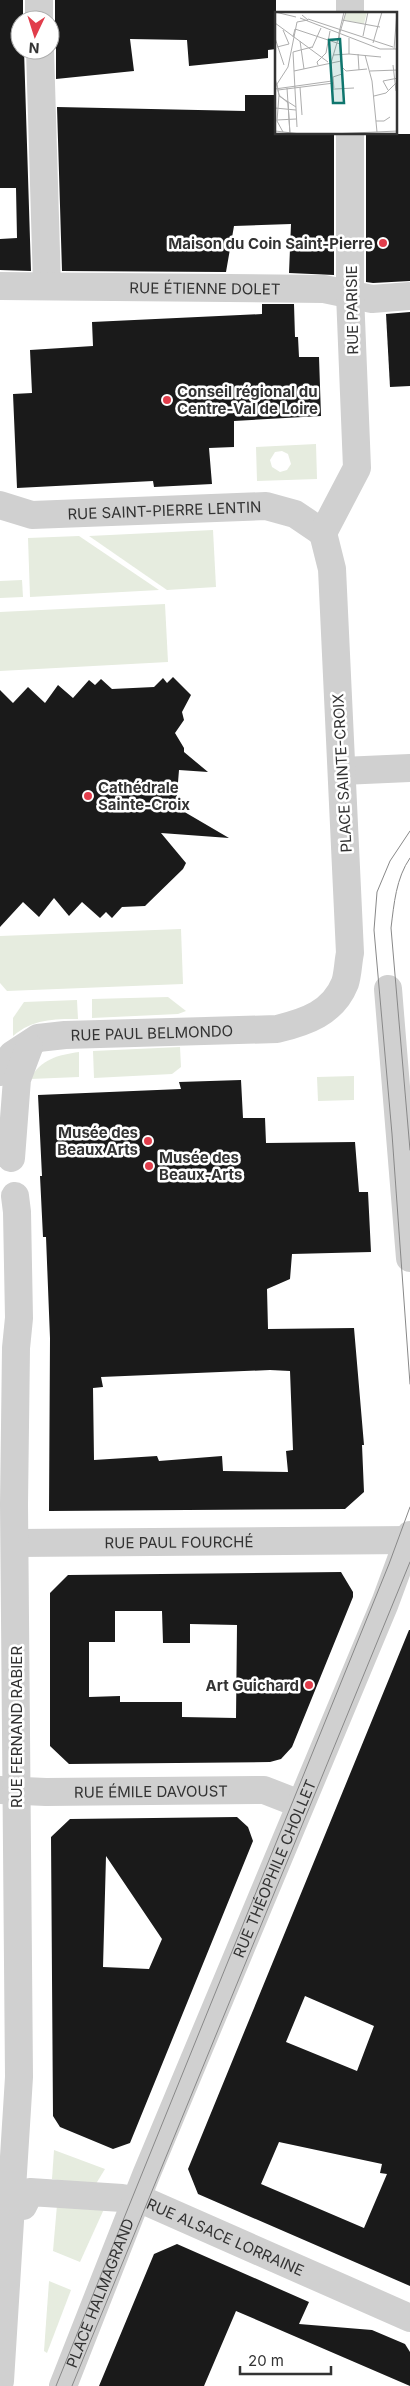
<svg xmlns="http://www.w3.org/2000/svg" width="410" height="2386" viewBox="0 0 410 2386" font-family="Inter,sans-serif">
  <rect width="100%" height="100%" fill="#fff"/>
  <g fill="#e6ecdf" fill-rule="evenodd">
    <path d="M316,444L317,479L257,481L256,447ZM282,451L288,454L291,464L287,470L280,472L272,467L270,460L275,452Z"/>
    <path d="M213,530L216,587L167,590L89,536Z"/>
    <path d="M79,536L159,590L30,597L28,538Z"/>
    <path d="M22,580L23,597L0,598V581Z"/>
    <path d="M165,604L168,662L0,671V612Z"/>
    <path d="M181,929L183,984L7,991L0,983V936Z"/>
    <path d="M168,997L186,1011L178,1014L92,1018V999Z"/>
    <path d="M77,1000L78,1019C53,1019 33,1019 13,1036V1018L24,1002Z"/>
    <path d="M180,1047L181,1067L172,1074L94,1078L93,1051Z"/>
    <path d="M79,1052V1077L30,1079C41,1059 58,1055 79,1052Z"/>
    <path d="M354,1076V1100L318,1101L317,1077Z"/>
    <path d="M54,2150L105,2169L94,2187L52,2179Z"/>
    <path d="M57,2205L104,2209L80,2262L53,2251Z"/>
    <path d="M49,2281L71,2290L47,2353L44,2351Z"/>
  </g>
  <g fill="#1a1a1a" fill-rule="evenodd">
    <path d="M0,0H23V20H20V50H24L31,271L0,270V239L17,238L16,188H0Z"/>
    <path d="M55,0H276V49L268,50V58L189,66L187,40L130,39L134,71L56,79V49L50,39V30L55,20Z"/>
    <path d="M245,95H276V134H334V275L289,273L291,224L234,226L226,272L62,271L57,107L245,111Z"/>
    <path d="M366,134H410V281L373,283L366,282Z"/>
    <path d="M262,304H294L295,337H298L299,357H319L321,416L234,421V447L209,448L212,484L154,487L153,481L17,488L13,394L32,393L30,350L93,346L92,322L262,314Z"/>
    <path d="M410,312V386L390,387L386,314Z"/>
    <path d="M173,677L191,695L182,712L184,720L175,733L184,748V752L208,772L179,770L176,807L229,838L161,833L186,863L183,869L145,906L122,907L112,918L106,912L100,918L82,902L69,916L54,898L39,917L23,902L0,927V690L13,703L28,687L45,703L58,685L73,698L89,680L95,685L101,679L112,689L154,687L163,678L167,683Z"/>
    <path d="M241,1080L243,1118H265L266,1143L355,1142L359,1192H368L371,1252L292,1254L290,1279L267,1289L268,1329L354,1328L364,1445H362L364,1492L345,1509L49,1511L50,1338L46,1237H43L40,1176H42L38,1095L181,1089L179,1082ZM270,1370L290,1371L293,1450L286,1451L288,1472L223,1471L222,1456L159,1461L157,1456L94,1460L93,1388L103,1387L101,1377Z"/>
    <path d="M341,1572L353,1592V1597L292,1747L281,1759L270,1762L69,1764L50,1746V1593L68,1575ZM115,1611H162L163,1643H190V1624L237,1625L236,1718L182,1717V1702H120V1696L89,1697V1642H115Z"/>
    <path d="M409,1630H410V2286L198,2194L188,2169ZM305,1996L374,2026L357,2071L286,2042ZM279,2142L382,2164L380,2173L387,2174L364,2228L261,2184Z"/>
    <path d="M237,1817L248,1827L253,1841L130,2143L113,2149L60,2127L53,2116L51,1837L70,1819ZM106,1856L162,1939L149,1969L103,1967Z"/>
    <path d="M177,2244L309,2302L299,2324L372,2330L405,2344L410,2352V2386L236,2311L204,2386H99L154,2254Z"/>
  </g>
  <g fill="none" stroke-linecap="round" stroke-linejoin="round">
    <g stroke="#d0d0d0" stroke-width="28">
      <path d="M39,0V20"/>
      <path d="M350,0V14"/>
      <path d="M40,50L47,285"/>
      <path id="s1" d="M0,286L324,289L372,299L410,296"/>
      <path id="s2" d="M0,505L32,515L266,506L295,514L323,533"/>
      <path d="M342,771L410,768"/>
      <path d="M388,989L410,1258"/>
      <path id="s3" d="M0,1072L12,1055L38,1038L65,1035L277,1029C306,1022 333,1013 345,983C348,974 348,962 350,953L332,569L323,533L357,468L350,294V134"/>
      <path d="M11,1158L17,1079L29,1047"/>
      <path id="s4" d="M15,1543L410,1540"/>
      <path id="s5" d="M0,1790L46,1792L264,1790L300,1804"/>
      <path id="s6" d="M23,2206L30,2192L122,2198L147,2202L410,2318"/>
      <path d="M0,2381L19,2077L14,1504L16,1348L19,1318L17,1212L15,1196"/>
      <path id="s7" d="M63,2386L146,2175L385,1603L410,1535"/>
    </g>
    <g stroke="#888" stroke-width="1">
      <path d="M410,831L390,861L377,892L374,930L392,1134L410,1384"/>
      <path d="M410,858C396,878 394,904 391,928L410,1150"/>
      <path d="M56,2386L389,1564L410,1507"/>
      <path d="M72,2386L410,1562"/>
    </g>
  </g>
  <g fill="#e13d4b" stroke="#fff" stroke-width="2">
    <circle cx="383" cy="243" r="5"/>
    <circle cx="167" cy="400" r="5"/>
    <circle cx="88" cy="796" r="5"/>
    <circle cx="148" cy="1141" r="5"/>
    <circle cx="149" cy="1166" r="5"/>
    <circle cx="309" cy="1685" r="5"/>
  </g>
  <g text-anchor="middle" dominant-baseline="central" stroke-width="5" stroke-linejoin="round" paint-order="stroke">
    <g font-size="15" font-weight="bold" fill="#333" stroke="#fff" text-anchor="end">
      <text x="373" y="243">Maison du Coin Saint-Pierre</text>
      <text x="177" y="391" text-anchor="start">Conseil régional du<tspan x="177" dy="17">Centre-Val de Loire</tspan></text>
      <text x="98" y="787" text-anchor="start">Cathédrale<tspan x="98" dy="17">Sainte-Croix</tspan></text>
      <text x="138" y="1132">Musée des<tspan x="138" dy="17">Beaux Arts</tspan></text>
      <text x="159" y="1157" text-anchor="start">Musée des<tspan x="159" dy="17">Beaux-Arts</tspan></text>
      <text x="299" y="1685">Art Guichard</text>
    </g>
    <g font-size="15" fill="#333" stroke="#fff">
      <text stroke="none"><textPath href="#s1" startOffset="205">RUE ÉTIENNE DOLET</textPath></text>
      <text transform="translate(352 310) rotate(-91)">RUE PARISIE</text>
      <text stroke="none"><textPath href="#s2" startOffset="166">RUE SAINT-PIERRE LENTIN</textPath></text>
      <text transform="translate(342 773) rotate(-93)">PLACE SAINTE-CROIX</text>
      <text stroke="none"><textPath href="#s3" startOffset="166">RUE PAUL BELMONDO</textPath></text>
      <text stroke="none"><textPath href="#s4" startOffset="164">RUE PAUL FOURCHÉ</textPath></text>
      <text transform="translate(16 1727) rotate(-90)">RUE FERNAND RABIER</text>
      <text stroke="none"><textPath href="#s5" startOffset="151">RUE ÉMILE DAVOUST</textPath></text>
      <text stroke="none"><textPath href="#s7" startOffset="559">RUE THÉOPHILE CHOLLET</textPath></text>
      <text stroke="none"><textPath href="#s6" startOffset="219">RUE ALSACE LORRAINE</textPath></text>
      <text stroke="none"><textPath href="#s7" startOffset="100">PLACE HALMAGRAND</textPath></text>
    </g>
  </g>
  <g transform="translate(275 12)">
    <rect width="122" height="122" fill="#fff"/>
    <path d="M70,0H92L89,12L69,8Z" fill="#e6ecdf"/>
    <path fill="none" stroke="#adadad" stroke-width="1" d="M0,0L21,5M25,6L105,37H123M33,7L118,35M67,8L105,15M0,11L53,50M88,24L93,0M18,25L20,17L65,32M0,26L9,53M74,26V42M25,29L29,57M98,31L107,0M2,35L14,32L8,18M37,36L46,16M119,37L122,0M74,42L106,45M83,42L84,58M58,43L74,42M90,43L97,69L102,120M43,53L42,50L51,41L55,19M118,53L121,79M67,55L71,59L92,57M19,59L66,49M95,59L123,58M67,63L64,21L69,0M0,66L4,83L2,109L8,120M25,75L27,103M12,76L15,122M0,77L57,69L56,51L71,0M60,77L79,76M3,78L59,71M59,78L58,65L67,62M113,78L108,69L123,66M4,84L21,95M99,84L111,81L121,71M0,96L21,98M2,108L21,107M101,109H109L115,105M22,115L18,40L37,35M0,119L26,122M15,122L13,91L4,83L2,72L13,55L22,10L33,8L27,3M56,122L123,119"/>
    <path fill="#0f766e" fill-opacity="0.15" stroke="#0f766e" stroke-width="2.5" d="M65,27L69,91H58L54,28Z"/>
    <rect width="122" height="122" fill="none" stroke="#333" stroke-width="2.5"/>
  </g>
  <g transform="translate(35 35) rotate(184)"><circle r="24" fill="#ffffff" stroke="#adadad"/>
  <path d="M0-4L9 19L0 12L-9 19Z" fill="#e13d4b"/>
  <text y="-8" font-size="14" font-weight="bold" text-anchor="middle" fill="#333333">N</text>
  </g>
  <path d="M240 2366v8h91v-8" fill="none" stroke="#333333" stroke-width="2.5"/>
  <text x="248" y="2366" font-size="15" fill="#333333" stroke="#ffffff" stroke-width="4" paint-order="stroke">20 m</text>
</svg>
